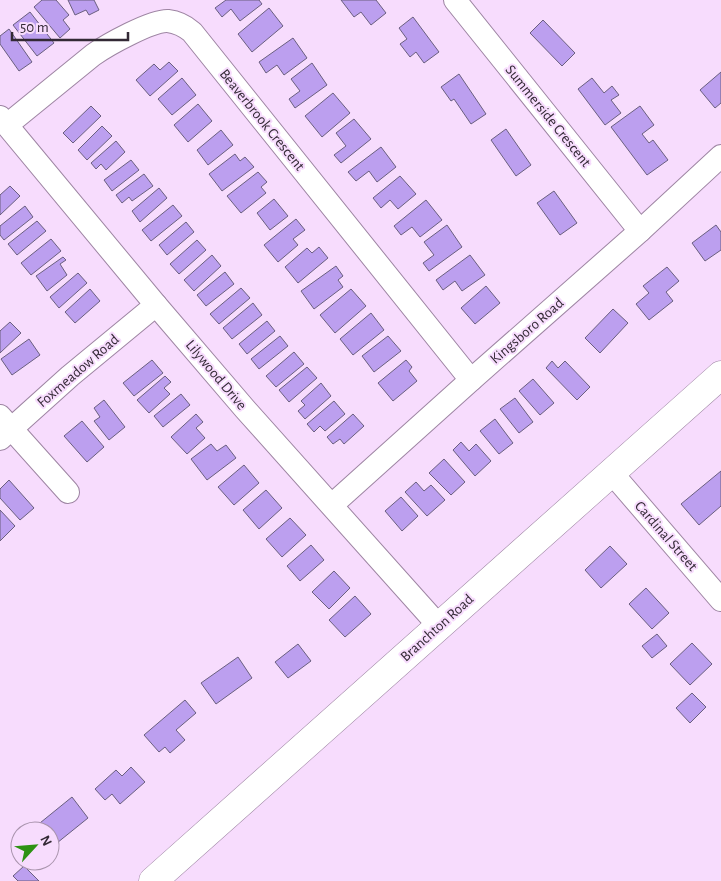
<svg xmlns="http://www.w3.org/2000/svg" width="721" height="881" viewBox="0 0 721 881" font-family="'Alegreya Sans',sans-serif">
  <rect width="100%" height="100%" fill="#f7dcfd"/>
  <g fill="#bc9fef" stroke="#6a5f7f">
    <path d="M42,0H56L69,15L63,20L70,29L60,38L34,7Z"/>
    <path d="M68,0H94L99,10L89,15L86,10L75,15Z"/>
    <path d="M226,0H259L262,4L240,21L231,9L222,17L215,8Z"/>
    <path d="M341,0H376L386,13L371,25L361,12L354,17Z"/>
    <path d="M269,8L283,26L252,52L238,34Z"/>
    <path d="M30,12L54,43L37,56L13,25Z"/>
    <path d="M413,17L439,52L424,63L416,52L410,57L400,44L407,39L399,28Z"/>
    <path d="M543,20L575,53L562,66L530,33Z"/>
    <path d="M9,29L32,62L19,71L0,44V36Z"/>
    <path d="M293,38L307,58L284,75L277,65L266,73L259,62Z"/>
    <path d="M169,62L178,71L150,96L136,80L154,64L160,70Z"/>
    <path d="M312,63L327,85L295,108L289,99L300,91L291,79Z"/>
    <path d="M721,72V103L715,108L700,90Z"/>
    <path d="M459,74L486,114L471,124L454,99L451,101L441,87Z"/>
    <path d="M182,78L196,95L172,115L158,99Z"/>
    <path d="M592,78L604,93L612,86L619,95L611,100L621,113L605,125L578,89Z"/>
    <path d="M333,93L350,113L322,137L305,116Z"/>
    <path d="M198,104L212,121L188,142L174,125Z"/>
    <path d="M91,106L101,116L73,143L63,133Z"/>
    <path d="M640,106L654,125L642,134L649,143L653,140L668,160L647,175L611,127Z"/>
    <path d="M354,119L371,139L341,163L334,155L346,146L336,133Z"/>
    <path d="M102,126L112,136L87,160L78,150Z"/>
    <path d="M506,129L531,165L516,176L491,140Z"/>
    <path d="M221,130L233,145L208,165L197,150Z"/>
    <path d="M116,141L125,152L106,170L101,164L96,169L91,163Z"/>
    <path d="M381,147L396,167L377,182L369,171L356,181L348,172Z"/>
    <path d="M235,154L240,161L245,157L254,167L222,191L209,174Z"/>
    <path d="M131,160L139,170L112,191L104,180Z"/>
    <path d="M258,172L267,182L261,187L266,193L241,213L227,196Z"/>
    <path d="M144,174L153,186L132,201L129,197L122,203L116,195Z"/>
    <path d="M400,176L416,194L398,209L390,200L381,208L373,198Z"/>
    <path d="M10,186L20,196L0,215V195Z"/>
    <path d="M159,188L167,198L140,222L132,211Z"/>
    <path d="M554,191L577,223L560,235L537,203Z"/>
    <path d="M274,199L288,216L270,230L257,213Z"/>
    <path d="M426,200L442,220L420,237L412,227L401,235L394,226Z"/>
    <path d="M173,205L182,216L151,241L142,230Z"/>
    <path d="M25,206L33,217L4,240L0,235V226Z"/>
    <path d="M296,219L305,230L293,239L298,245L278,262L264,245Z"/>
    <path d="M37,221L46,231L17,255L8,244Z"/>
    <path d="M186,222L194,232L167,255L159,245Z"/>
    <path d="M447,225L462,247L429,271L423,263L434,255L424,242Z"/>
    <path d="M716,225L721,232V250L705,261L692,243Z"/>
    <path d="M51,239L61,251L31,275L21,263Z"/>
    <path d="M197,240L206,250L179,274L170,264Z"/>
    <path d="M319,247L328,258L298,283L285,267L307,248L312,253Z"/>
    <path d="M212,255L221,266L194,291L184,280Z"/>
    <path d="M470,255L485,275L462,291L455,281L443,290L436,280Z"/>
    <path d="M63,257L66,260L60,264L67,275L47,291L36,276Z"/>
    <path d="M336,266L343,276L338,280L343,287L314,309L301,291Z"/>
    <path d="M667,267L679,281L666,292L673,301L649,320L636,304L649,293L643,286Z"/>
    <path d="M225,272L234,284L206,306L197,295Z"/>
    <path d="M78,273L87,283L59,308L50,297Z"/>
    <path d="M486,286L500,303L475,324L461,308Z"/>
    <path d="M241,288L250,298L219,324L210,314Z"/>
    <path d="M90,289L100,301L75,323L65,312Z"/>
    <path d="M351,289L366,306L335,333L320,315Z"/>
    <path d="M253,303L262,315L232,339L223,328Z"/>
    <path d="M613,309L628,323L600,353L585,338Z"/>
    <path d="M371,313L384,330L353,355L340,339Z"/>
    <path d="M267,321L275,331L247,354L239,344Z"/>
    <path d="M10,322L21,333L0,353V331Z"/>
    <path d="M280,336L288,346L259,369L251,359Z"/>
    <path d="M388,336L401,351L374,372L362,356Z"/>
    <path d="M29,339L40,355L12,375L1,359Z"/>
    <path d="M294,352L304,364L276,387L266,376Z"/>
    <path d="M152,360L163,373L134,396L123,383Z"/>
    <path d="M406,360L412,367L409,371L417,381L393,401L378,383Z"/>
    <path d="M552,361L558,368L565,361L590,387L577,400L546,368Z"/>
    <path d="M307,367L317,378L289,402L279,390Z"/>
    <path d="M165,376L171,382L164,388L170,394L149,413L137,400Z"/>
    <path d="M533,379L554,403L540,415L519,391Z"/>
    <path d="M321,383L331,396L305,419L298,411L305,405L301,401Z"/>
    <path d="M181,394L190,405L163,427L154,416Z"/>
    <path d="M515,398L533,422L519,433L500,409Z"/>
    <path d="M104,400L125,427L109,440L94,421L100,417L94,408Z"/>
    <path d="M334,401L345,414L325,431L320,426L314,432L307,424Z"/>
    <path d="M196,414L203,422L196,428L205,438L187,454L171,437Z"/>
    <path d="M353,414L364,426L344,444L340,439L333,444L327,437Z"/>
    <path d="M495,419L513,443L499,454L480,431Z"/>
    <path d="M82,421L104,447L87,462L64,436Z"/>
    <path d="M461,442L469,451L476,444L491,461L475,476L453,450Z"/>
    <path d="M211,444L217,451L226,445L236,458L207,480L191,459Z"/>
    <path d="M444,459L465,482L451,495L429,473Z"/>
    <path d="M244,465L259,483L234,505L218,487Z"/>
    <path d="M721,471V506L699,525L681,504Z"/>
    <path d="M9,480L34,508L20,520L0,498V489Z"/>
    <path d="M416,482L424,491L431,485L445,500L427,516L405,492Z"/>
    <path d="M266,490L282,508L259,529L243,510Z"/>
    <path d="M401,497L418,516L402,531L385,511Z"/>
    <path d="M0,510L15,526L0,541Z"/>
    <path d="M290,518L306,535L282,557L266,539Z"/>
    <path d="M311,545L324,560L300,581L287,566Z"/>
    <path d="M610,546L627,564L601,588L585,570Z"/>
    <path d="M334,571L350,588L329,609L312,592Z"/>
    <path d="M646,588L669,613L652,629L629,604Z"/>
    <path d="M355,596L371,614L345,637L329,620Z"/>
    <path d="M657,634L667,646L652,658L642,646Z"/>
    <path d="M692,643L712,664L690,685L670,664Z"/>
    <path d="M298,644L311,661L288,678L275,662Z"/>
    <path d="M238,657L252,678L216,704L201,683Z"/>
    <path d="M692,693L706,707L690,723L676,708Z"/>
    <path d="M185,700L196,713L176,730L185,740L170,753L165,747L159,752L144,735Z"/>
    <path d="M131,767L145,782L120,804L112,794L105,800L95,789L116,770L122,776Z"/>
    <path d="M72,797L88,818L52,847L50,845V831H39L35,827Z"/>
    <path d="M24,866L39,881H18L13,876Z"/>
  </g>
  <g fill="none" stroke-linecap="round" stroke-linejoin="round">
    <g stroke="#9e85a3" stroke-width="24">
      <g id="minor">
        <path d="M455,0L640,231"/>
        <path d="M0,117L156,305L245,409L439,626"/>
        <path d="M7,125L93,55C107,45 152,20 168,21C177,22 185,26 192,32L471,380"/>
        <path d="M0,416L68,492"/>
        <path d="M0,439L70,376L156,305"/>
        <path d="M611,472L721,600"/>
        <path d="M332,505L471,380L640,231L721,156"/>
      </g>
    </g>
    <g stroke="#9e85a3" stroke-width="29">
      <path id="major" d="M153,881L721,375"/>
    </g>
    <use href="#minor" stroke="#fff" stroke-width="22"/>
    <use href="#major" stroke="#fff" stroke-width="28"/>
  </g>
  <g text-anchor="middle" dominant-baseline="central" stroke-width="4" stroke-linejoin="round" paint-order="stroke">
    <g font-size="15" fill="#332935" stroke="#f7dcfd">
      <text transform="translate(548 116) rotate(51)">Summerside Crescent</text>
      <text transform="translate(262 120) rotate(51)">Beaverbrook Crescent</text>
      <text transform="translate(527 331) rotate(-41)">Kingsboro Road</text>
      <text transform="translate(78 371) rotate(-41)">Foxmeadow Road</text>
      <text transform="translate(216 375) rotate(50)">Lilywood Drive</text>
      <text transform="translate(666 536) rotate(49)">Cardinal Street</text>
      <text transform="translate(437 628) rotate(-42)">Branchton Road</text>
    </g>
  </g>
  <g transform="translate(35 846) rotate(64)"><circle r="24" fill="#f7dcfd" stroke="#a994ad"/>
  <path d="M0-4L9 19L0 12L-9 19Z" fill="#2d9213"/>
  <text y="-8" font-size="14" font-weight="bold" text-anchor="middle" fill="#332935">N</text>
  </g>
  <path d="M12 32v8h116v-8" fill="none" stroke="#332935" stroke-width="2.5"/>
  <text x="20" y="32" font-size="15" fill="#332935" stroke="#f7dcfd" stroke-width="4" paint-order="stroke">50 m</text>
</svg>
